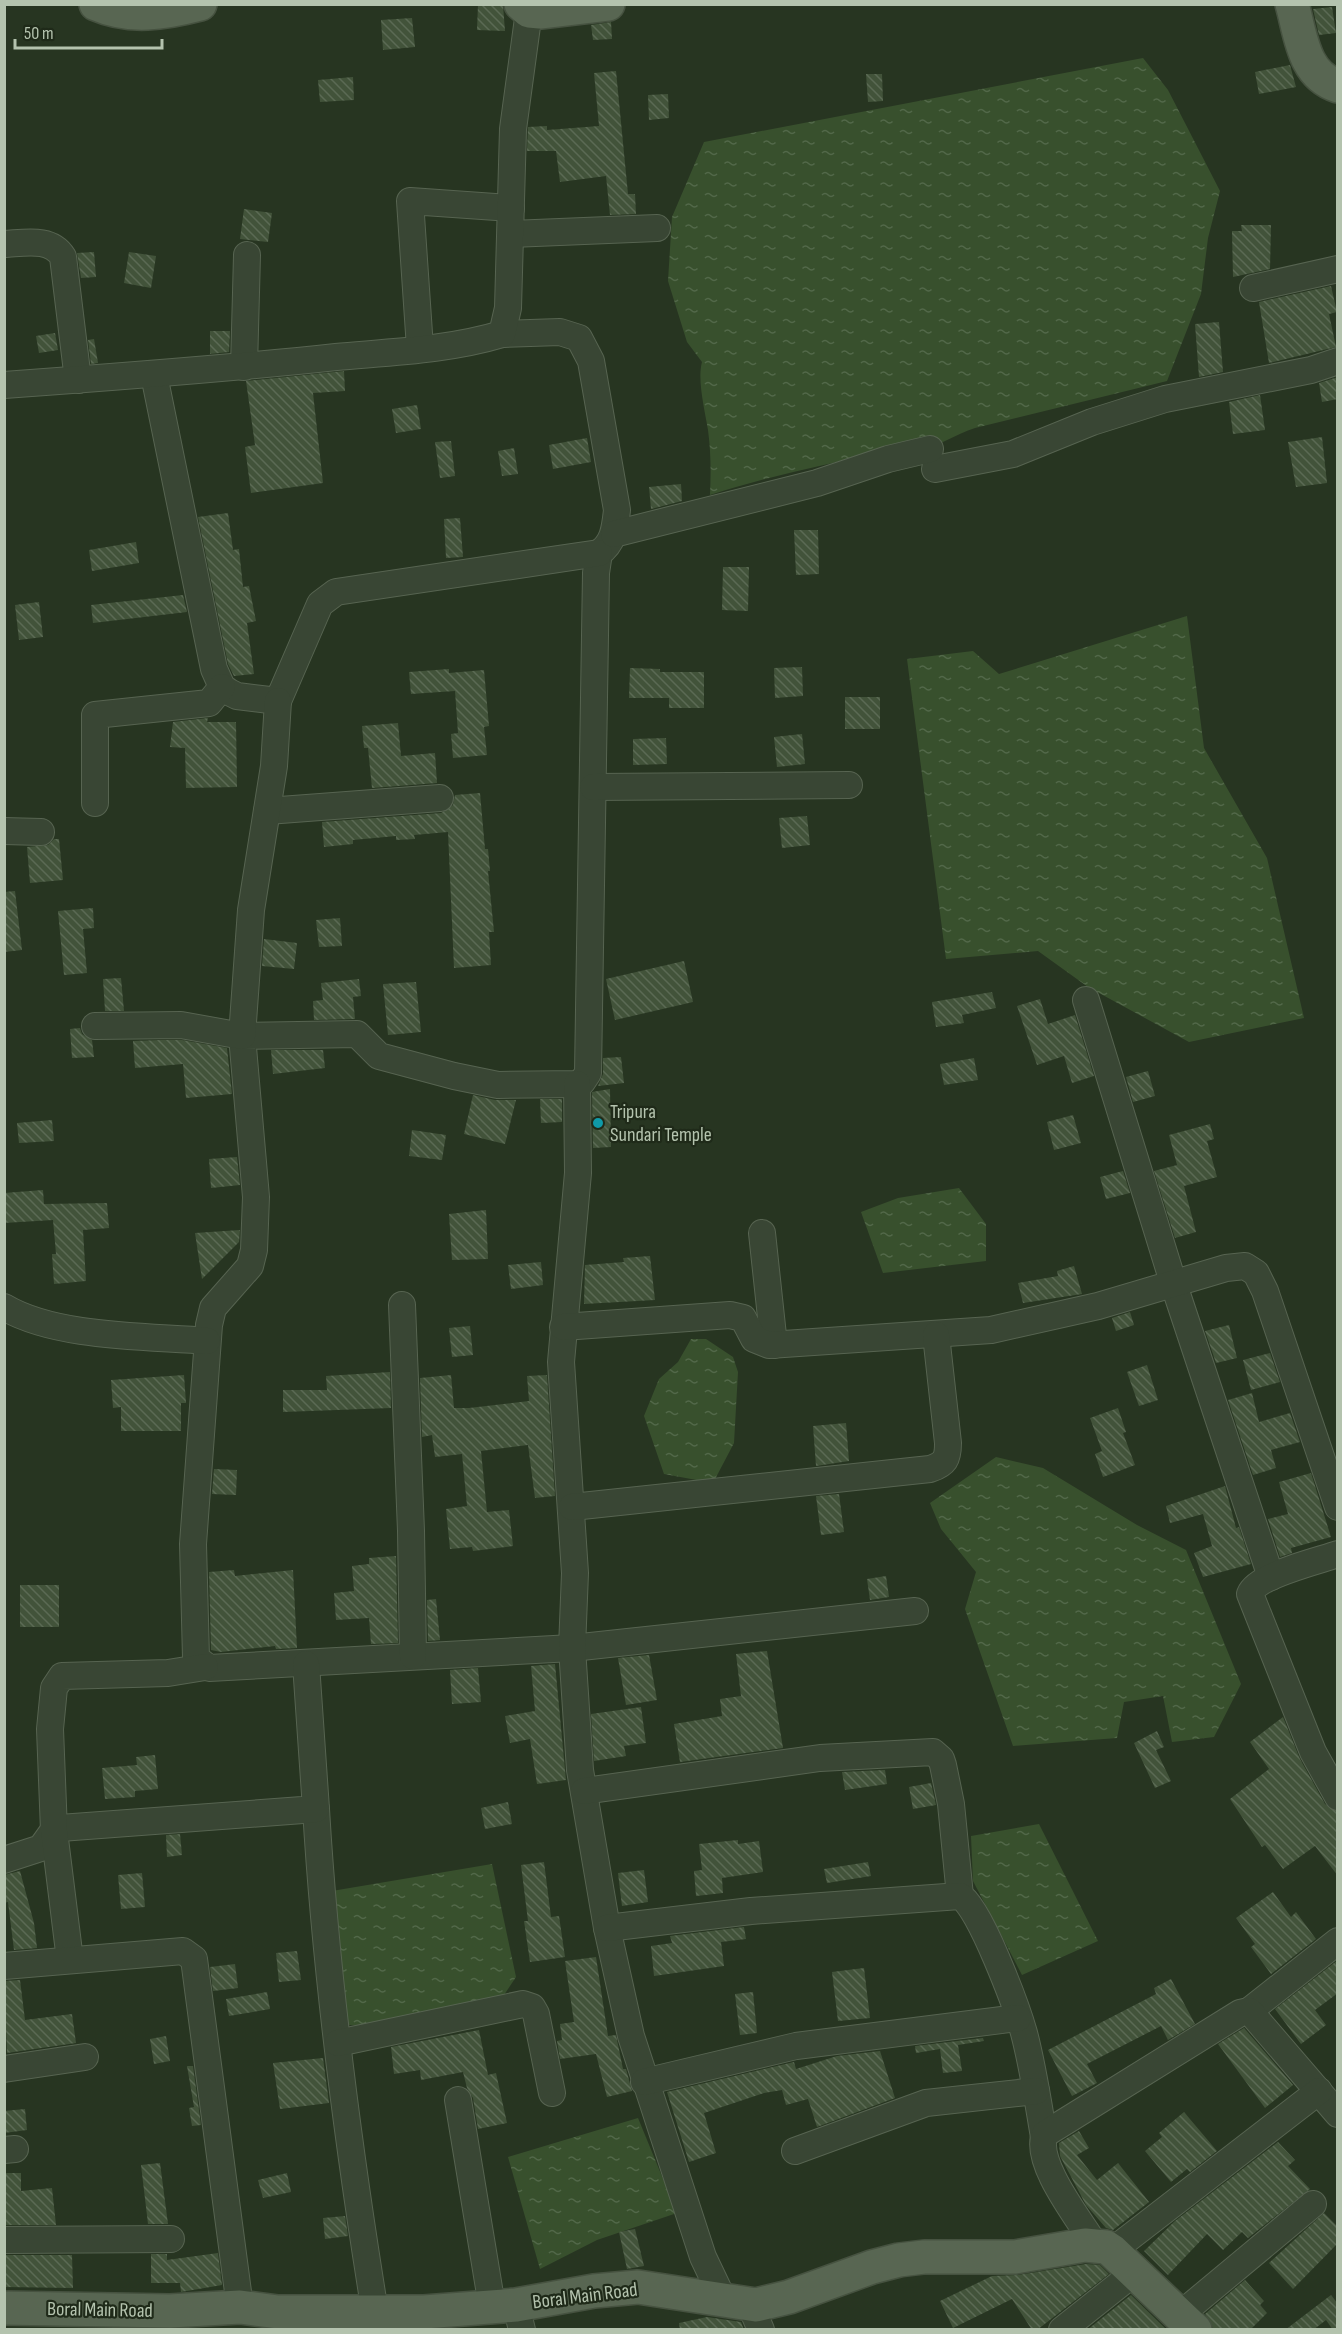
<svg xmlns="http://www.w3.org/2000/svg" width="1342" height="2334" viewBox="0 0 1342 2334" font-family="'Sofia Sans Condensed',sans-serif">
  <defs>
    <pattern id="water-ripples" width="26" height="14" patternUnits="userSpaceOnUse" patternTransform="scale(1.5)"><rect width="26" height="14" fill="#38502d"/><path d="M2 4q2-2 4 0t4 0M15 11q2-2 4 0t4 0" fill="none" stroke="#526849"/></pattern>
    <pattern id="building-back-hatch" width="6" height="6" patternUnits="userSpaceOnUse" patternTransform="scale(1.5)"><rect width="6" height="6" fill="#42533a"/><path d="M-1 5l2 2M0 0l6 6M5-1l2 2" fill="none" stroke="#5b6a54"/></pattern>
  </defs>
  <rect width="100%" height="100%" fill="#273521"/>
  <g fill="url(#water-ripples)">
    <path d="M1143,58L1168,90L1220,191L1208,238L1201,294L1167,381L975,428C956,434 938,446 920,452C910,455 898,449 888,451C828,464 768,476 710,495C711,473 711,452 708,430C705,411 697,380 702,362L687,342L668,281L672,217L704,142Z"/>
    <path d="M1187,616L1204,748L1267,858L1304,1018L1189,1042L1088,987L1038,951L946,959L907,659L973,651L999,674Z"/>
    <path d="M959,1188L986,1224V1261L883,1273L861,1212L898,1198Z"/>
    <path d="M691,1339H706L733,1357L738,1372L734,1443L713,1483L664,1474L644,1416L659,1379L678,1362Z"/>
    <path d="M996,1457L1043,1468L1137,1525L1186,1550L1241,1684L1214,1737L1172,1742L1163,1696L1124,1702L1117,1738L1013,1746L965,1609L976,1572L941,1529L930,1503Z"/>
    <path d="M1039,1824L1098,1941L1022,1975L973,1881L971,1836Z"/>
    <path d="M492,1864L516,1977L502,1998L368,2026L348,2025L328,1898L332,1891Z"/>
    <path d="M638,2118L677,2213L597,2240L540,2269L508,2157Z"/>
  </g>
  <g fill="url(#building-back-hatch)">
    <path d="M478,4L503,5L505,31L477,30Z"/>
    <path d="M1332,7L1336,33L1319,35L1313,9Z"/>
    <path d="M412,18L415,47L383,50L381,20Z"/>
    <path d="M611,22L612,39L593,40L591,25Z"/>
    <path d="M1290,65L1296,87L1259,94L1255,72Z"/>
    <path d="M616,71L628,194H635L636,214L610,215L606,176L560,182L556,151H527L528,127L547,126V130L599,126L594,73Z"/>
    <path d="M866,74H882L883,101L868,102Z"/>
    <path d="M353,77L354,100L320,102L318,80Z"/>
    <path d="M668,94L669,118L649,120L648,95Z"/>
    <path d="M244,209L272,213L268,242L240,239Z"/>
    <path d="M1241,225H1271L1270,269L1233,277L1232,231H1242Z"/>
    <path d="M94,252L96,277L81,278L77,253Z"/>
    <path d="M129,252L156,256L151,288L124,283Z"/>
    <path d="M1331,286L1337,312L1329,314L1336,347L1269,363L1259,302Z"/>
    <path d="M1219,322L1223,372L1199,377L1195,324Z"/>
    <path d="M210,331H230L229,352L210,354Z"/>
    <path d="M55,333L58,350L39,353L36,336Z"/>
    <path d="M94,339L98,363L91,364L88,340Z"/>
    <path d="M344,371L345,391L313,393L323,483L251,493L245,447L255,445L246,381Z"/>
    <path d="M1338,377V399L1322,402L1319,383Z"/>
    <path d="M1260,395L1265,430L1233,434L1229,402Z"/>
    <path d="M417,405L421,429L396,433L392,409Z"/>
    <path d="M1322,437L1327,483L1296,487L1288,442Z"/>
    <path d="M587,438L591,462L553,469L549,445Z"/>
    <path d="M451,441L455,476L440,478L435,442Z"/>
    <path d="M514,448L518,474L502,476L498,451Z"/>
    <path d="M681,484L682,501L651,509L649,487Z"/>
    <path d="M228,513L233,550L239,549L243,587L249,586L256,621L247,623L254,674L234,676L228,664L198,517Z"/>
    <path d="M460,518L463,557L446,558L444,519Z"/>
    <path d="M794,530H818L819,574L796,575Z"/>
    <path d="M136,542L139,563L92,571L89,550Z"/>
    <path d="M723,567H749L748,611L722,610Z"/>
    <path d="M183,595L187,612L93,623L91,605Z"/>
    <path d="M39,602L43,637L19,640L15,605Z"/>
    <path d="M802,667L803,696L775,698L774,668Z"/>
    <path d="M630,668L660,669V672H704V708H669V698H629Z"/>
    <path d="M449,669V673L484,670L489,726L484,727L487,755L453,758L451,734L458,733L455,691L411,694L409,672Z"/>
    <rect x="845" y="697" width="35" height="32"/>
    <path d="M208,718L207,722H236L237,787L186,788L185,748L170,747L173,722Z"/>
    <path d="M398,723L401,756L435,753L437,783L372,788L368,748H364L362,726Z"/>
    <path d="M802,734L805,764L777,767L774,737Z"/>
    <path d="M666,738L667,764L633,765V739Z"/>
    <path d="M480,793L485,849H488L490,871H488L494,932H489L491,965L454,968L448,832L414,835L415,839L396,840V836L353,840V844L324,847L322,822L441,813L453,805L455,795Z"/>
    <path d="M807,816L810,845L782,848L779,818Z"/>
    <path d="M54,839H59L63,880L30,883L27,847L48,845Z"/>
    <path d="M15,891L22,950L4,952V892Z"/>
    <path d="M93,908L94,928L83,929L87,973L64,975L58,911Z"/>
    <path d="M340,918L342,946L319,947L316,920Z"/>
    <path d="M264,939L297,943L294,969L262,966Z"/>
    <path d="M684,961L693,1002L615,1020L606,979Z"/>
    <path d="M121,978L124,1011H105L103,979Z"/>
    <path d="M359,979L361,996L353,997L355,1019L314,1020L313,1001L323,1000L321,983Z"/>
    <path d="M416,982L421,1032L388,1035L383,984Z"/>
    <path d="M992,992L996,1008L962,1015L964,1023L936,1027L932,1002Z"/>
    <path d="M1040,999L1048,1024L1075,1015L1094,1076L1072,1083L1064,1056L1037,1065L1017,1006Z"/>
    <path d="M80,1028L82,1034L92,1040L94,1057L72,1058L70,1029Z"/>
    <path d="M160,1040H182L227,1048L232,1094L186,1098L183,1064L135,1068L133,1041Z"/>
    <path d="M271,1050H323L325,1068L273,1074Z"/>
    <path d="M621,1057L624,1083L598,1086L603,1074V1058Z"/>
    <path d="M974,1058L978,1080L944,1085L940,1064Z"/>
    <path d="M1148,1071L1155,1096L1133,1102L1126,1077Z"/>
    <path d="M610,1089L611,1147L593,1148L592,1092Z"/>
    <path d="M473,1095L495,1100H516L505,1144L464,1134Z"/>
    <path d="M540,1099H562V1122L541,1123Z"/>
    <path d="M1073,1115L1081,1143L1054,1150L1047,1122Z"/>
    <path d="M52,1120L54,1141L19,1143L17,1123Z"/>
    <path d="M1210,1124L1214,1139L1207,1141L1217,1177L1184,1186L1196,1232L1175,1238L1154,1171L1177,1165L1169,1135Z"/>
    <path d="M412,1130L446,1135L442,1160L409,1156Z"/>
    <path d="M237,1157L240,1185L211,1188L209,1159Z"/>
    <path d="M1123,1171L1130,1193L1106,1199L1100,1177Z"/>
    <path d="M43,1190L44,1204L107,1203L109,1228L83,1230L86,1281L54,1284L52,1254H56L53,1220L4,1223V1193Z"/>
    <path d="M486,1210L488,1259L452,1260L449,1214Z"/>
    <path d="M240,1230L239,1242L202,1279L195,1233Z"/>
    <path d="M650,1256L655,1300L584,1304L585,1265L624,1262L623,1258Z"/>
    <path d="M541,1262L543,1285L511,1289L508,1265Z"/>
    <path d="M1074,1266L1082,1294L1023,1303L1018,1283L1058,1276L1057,1271Z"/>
    <path d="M1130,1312L1134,1325L1116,1331L1112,1318Z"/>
    <path d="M1229,1325L1237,1358L1216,1363L1205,1331Z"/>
    <path d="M470,1326L473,1355L452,1357L449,1328Z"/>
    <path d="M1270,1353L1280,1382L1251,1390L1243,1360Z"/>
    <path d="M1147,1365L1158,1400L1139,1406L1127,1372Z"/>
    <path d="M390,1372L391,1408L283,1412V1390H327L326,1376Z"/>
    <path d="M184,1375L186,1403H181V1431H121V1407L113,1408L111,1380Z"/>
    <path d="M451,1375L454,1408H469L529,1401L527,1376L547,1375L555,1496L535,1498L528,1445L481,1451L487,1512L509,1510L513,1546L473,1551L472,1547L450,1549L446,1509L467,1506L462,1454L435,1457L432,1435L422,1437L420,1378Z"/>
    <path d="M1252,1393L1259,1422L1290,1413L1300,1442L1271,1450L1276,1468L1253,1475L1228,1400Z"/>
    <path d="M1118,1408L1126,1432L1123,1433L1135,1465L1103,1477L1095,1454L1102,1451L1090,1418Z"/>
    <path d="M846,1423L849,1461L816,1466L813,1426Z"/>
    <path d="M214,1469L237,1470L236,1495L212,1494Z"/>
    <path d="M1311,1473L1331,1537L1291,1548L1292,1553L1280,1557L1268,1519L1288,1514L1279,1482Z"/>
    <path d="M1225,1486L1236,1528L1239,1527L1251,1564L1203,1577L1194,1553L1212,1546L1203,1514L1170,1523L1166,1506Z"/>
    <path d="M839,1494L844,1532L821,1535L816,1496Z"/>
    <path d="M396,1556L398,1643L371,1644L369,1618L336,1620L334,1593L354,1591L352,1566L369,1564V1558Z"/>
    <path d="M234,1570L235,1576L293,1570L297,1648L276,1649L275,1646L221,1652L211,1650L209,1572Z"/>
    <path d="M886,1576L889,1597L870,1600L867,1579Z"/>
    <rect x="20" y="1585" width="39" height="42"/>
    <path d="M436,1599L440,1640L428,1641L427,1600Z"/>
    <path d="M767,1651L783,1748L680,1762L674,1724L722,1716L720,1699L741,1696L736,1654Z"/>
    <path d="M649,1655L657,1700L626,1705L618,1658Z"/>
    <path d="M555,1664L566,1780L537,1784L530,1739L510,1743L505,1716L535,1711L531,1666Z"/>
    <path d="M478,1668L481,1702L452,1704L450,1670Z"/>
    <path d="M641,1707L646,1743L624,1746L626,1756L594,1761L591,1714Z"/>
    <path d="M1283,1717L1300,1759L1325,1804L1338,1812V1876L1315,1846L1283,1869L1265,1845L1262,1847L1230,1799L1269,1769L1250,1742Z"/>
    <path d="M1157,1731L1164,1747L1156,1750L1171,1781L1155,1788L1134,1743Z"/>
    <path d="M155,1755L158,1789L135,1791V1797L105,1799L102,1768L137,1765L136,1757Z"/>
    <path d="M885,1770L887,1784L845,1790L842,1772Z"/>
    <path d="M931,1783L936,1805L913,1809L909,1787Z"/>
    <path d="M508,1802L512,1824L485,1829L481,1808Z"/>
    <path d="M180,1834L182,1855L167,1857L166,1835Z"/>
    <path d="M738,1840V1844L759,1841L763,1872L722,1878L723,1893L696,1896L694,1871L702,1870L699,1844Z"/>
    <path d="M544,1862L551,1917L559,1916L565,1957L530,1962L524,1921H528L521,1865Z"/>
    <path d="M868,1862L871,1876L827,1883L824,1869Z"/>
    <path d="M644,1870L648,1902L622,1906L618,1873Z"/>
    <path d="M20,1871L34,1923L37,1948L14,1950L8,1902L4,1903V1875Z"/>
    <path d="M142,1873L145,1907L121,1909L118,1875Z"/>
    <path d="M1273,1892L1291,1917L1296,1912L1316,1939L1271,1974L1251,1947L1255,1944L1236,1918Z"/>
    <path d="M744,1927L746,1939L721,1942L724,1966L654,1976L651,1946L672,1943L670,1936Z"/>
    <path d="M297,1951L301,1980L279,1982L276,1953Z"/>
    <path d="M596,1957L608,2036L616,2035L623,2069H626L632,2091L607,2097L596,2054L560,2059L557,2041L562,2040L560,2024L574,2022L565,1961Z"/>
    <path d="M1338,1960V1993L1315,2010L1326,2025L1301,2044L1275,2009Z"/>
    <path d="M235,1964L238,1988L213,1991L210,1967Z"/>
    <path d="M864,1968L870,2018L838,2021L832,1972Z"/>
    <path d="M1171,1979L1195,2024L1168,2040L1161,2026L1087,2064L1097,2083L1072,2096L1048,2050L1156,1994L1154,1988Z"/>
    <path d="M20,1980L25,2020L72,2014L76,2043L7,2053L4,1981Z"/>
    <path d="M267,1992L270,2009L229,2016L226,1999Z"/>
    <path d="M753,1992L757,2033L740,2035L735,1994Z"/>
    <path d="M1244,2028L1293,2085L1265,2108L1218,2044Z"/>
    <path d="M479,2030L488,2075L496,2073L507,2123L478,2129L473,2098L467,2088L463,2072L421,2080L420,2070L394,2074L391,2047Z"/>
    <path d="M166,2036L170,2061L154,2064L150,2039Z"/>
    <path d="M983,2038L984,2041L958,2045L962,2071L943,2073L940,2049L916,2053L915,2046Z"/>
    <path d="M880,2051L895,2098L817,2127L808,2099L786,2105L782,2090L764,2093L704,2113L716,2153L689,2162L667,2092L794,2062L796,2069L837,2056Z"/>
    <path d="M323,2058L329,2103L280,2109L273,2063Z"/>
    <path d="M187,2066H193L201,2125L192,2126L189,2108L194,2107Z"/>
    <path d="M25,2109L27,2130L4,2133V2111Z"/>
    <path d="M1184,2112L1217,2151L1190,2172L1187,2169L1171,2182L1145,2151L1162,2137L1159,2133Z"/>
    <path d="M1079,2131L1089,2148L1077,2155L1097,2180L1118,2163L1149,2202L1113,2230L1106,2228L1086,2205L1060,2156L1059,2143Z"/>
    <path d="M1278,2142L1295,2160L1288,2166L1310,2189L1248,2238L1242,2232L1223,2250L1207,2234L1168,2275L1144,2251L1175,2221Z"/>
    <path d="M160,2163L168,2224H148L141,2165Z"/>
    <path d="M4,2173H21V2191L52,2188L56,2225H4Z"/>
    <path d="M287,2173L291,2192L263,2198L258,2180Z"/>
    <path d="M1324,2213L1338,2227V2243L1293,2289L1269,2263Z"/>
    <path d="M345,2216L348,2236L325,2239L323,2218Z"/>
    <path d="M635,2229L644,2266L627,2269L619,2232Z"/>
    <path d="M218,2253L222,2285L181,2292L180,2283H151V2254H167V2260Z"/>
    <path d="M4,2255H72L73,2288L4,2287Z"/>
    <path d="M1086,2264L1100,2265L1109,2274L1037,2330H1032L1012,2299L953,2328L940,2301L992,2276L1018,2275Z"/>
    <path d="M1245,2280L1264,2301L1260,2305L1267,2313L1250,2330H1214L1205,2314Z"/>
    <path d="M1131,2295L1167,2330H1087Z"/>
    <path d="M1331,2295L1338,2304V2330H1333L1326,2320L1313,2330H1285Z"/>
    <path d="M707,2317L741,2322L744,2330H680L679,2323Z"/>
  </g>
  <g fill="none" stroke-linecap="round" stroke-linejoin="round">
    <g stroke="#576451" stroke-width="28">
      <g id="minor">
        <path d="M511,234L657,228"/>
        <path d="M4,244C25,243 51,237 63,257L78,380"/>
        <path d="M1253,288L1338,269"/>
        <path d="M502,334L560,332L579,338L591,361L617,510C615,527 614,543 599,553L596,573L588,1073L582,1082L577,1084L498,1085L454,1076L379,1056L357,1034L242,1036L256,1197L254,1250L250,1266L213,1308L209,1325L193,1544L196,1658L209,1668L572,1648L915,1611"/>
        <path d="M420,348L410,201L511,208"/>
        <path d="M244,367L247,255"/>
        <path d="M154,375L214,669L222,687L229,692L237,696L278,701L320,604L336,592L599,553"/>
        <path d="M4,385C115,377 225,369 336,357C391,352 449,350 502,334L508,308L513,129L529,11"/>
        <path d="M935,469L1013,454L1092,422L1165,399L1311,370L1338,361"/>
        <path d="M614,534L817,483L888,459L930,449"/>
        <path d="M593,787L849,785"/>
        <path d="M95,803V715L209,703L222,687"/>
        <path d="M267,811L440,798"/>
        <path d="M4,831L41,832"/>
        <path d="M1086,1000L1173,1282L1271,1577"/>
        <path d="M95,1026L181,1025L242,1036L251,910L274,766L278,701"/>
        <path d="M577,1084L578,1173L561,1362L575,1573L572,1648L580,1770L607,1928L631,2036L703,2257L723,2299"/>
        <path d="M762,1233L774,1345"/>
        <path d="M402,1305L411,1531L413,1656"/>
        <path d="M4,1307C56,1338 148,1336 207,1341"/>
        <path d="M563,1327L730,1315L743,1318L754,1339L769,1345L991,1330L1098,1306L1226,1268L1245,1266L1256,1273L1265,1291L1338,1507"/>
        <path d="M572,1507L930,1469C945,1464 948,1459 948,1443L936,1335"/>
        <path d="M1338,1554C1318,1561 1257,1575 1250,1594L1313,1752L1338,1797"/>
        <path d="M584,1791L820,1758L933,1752L941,1759L943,1765L951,1804L960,1896"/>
        <path d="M316,1809C326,1977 348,2145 375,2312"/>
        <path d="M4,1860L41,1848L51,1834L60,1828L316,1809L306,1664"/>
        <path d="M607,1928L751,1911L960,1896C979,1905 1017,2008 1024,2033C1033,2067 1038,2102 1044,2137"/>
        <path d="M70,1960L54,1831L50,1729L54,1688L62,1676L168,1673L205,1667"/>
        <path d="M4,1966L183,1951L194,1959L240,2307"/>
        <path d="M1249,2011L1338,1941"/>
        <path d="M338,2043L523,2004L532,2007L536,2014L552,2093"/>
        <path d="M4,2069L85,2057"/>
        <path d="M644,2082L796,2046L1018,2018"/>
        <path d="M458,2100L492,2306"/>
        <path d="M4,2150L15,2149"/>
        <path d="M795,2151L926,2103L1036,2091"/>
        <path d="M4,2240L171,2239"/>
        <path d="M1095,2245C1080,2220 1033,2162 1045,2134L1240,2013L1249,2011L1252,2014L1338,2114"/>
        <path d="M1112,2251L1319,2091"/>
        <path d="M750,2304L761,2330"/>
        <path d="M516,2305L522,2330"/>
        <path d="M1181,2314L1313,2204"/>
        <path d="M1062,2330L1135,2272"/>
      </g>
    </g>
    <g stroke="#465240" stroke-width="36">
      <g id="major">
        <path d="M96,4C130,19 165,13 200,4"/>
        <path d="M521,4L529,11L540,12L608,4"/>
        <path d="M1292,4C1301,36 1303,75 1338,86"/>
        <path d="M4,2308L170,2311L240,2307L278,2312H424L516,2305L594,2291L638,2287L756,2305L789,2297L872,2267L899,2260L924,2257H1015L1085,2245L1106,2247L1112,2251L1195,2330"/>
      </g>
    </g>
    <use href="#minor" stroke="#394634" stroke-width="26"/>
    <use href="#major" stroke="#586652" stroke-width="33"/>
  </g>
  <circle fill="#0f9aa8" stroke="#1f2a19" stroke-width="2" cx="598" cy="1123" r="6"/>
  <g text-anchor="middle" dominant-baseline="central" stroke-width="4.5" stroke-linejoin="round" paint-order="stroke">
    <g font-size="20" fill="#b4c3ae" stroke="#1f2a19" text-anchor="start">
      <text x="610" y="1112">Tripura<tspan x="610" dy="23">Sundari Temple</tspan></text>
    </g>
    <g font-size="20" fill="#b4c3ae" stroke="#1f2a19">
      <text transform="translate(585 2296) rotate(-7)">Boral Main Road</text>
      <text transform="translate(100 2310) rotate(1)">Boral Main Road</text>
    </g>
  </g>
  <rect width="1342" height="2334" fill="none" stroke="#b4c3ae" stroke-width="12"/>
  <path d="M15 39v9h147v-9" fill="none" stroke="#b4c3ae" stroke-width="3"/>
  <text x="24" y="39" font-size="18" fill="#b4c3ae" stroke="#1f2a19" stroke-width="4.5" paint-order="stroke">50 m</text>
</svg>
